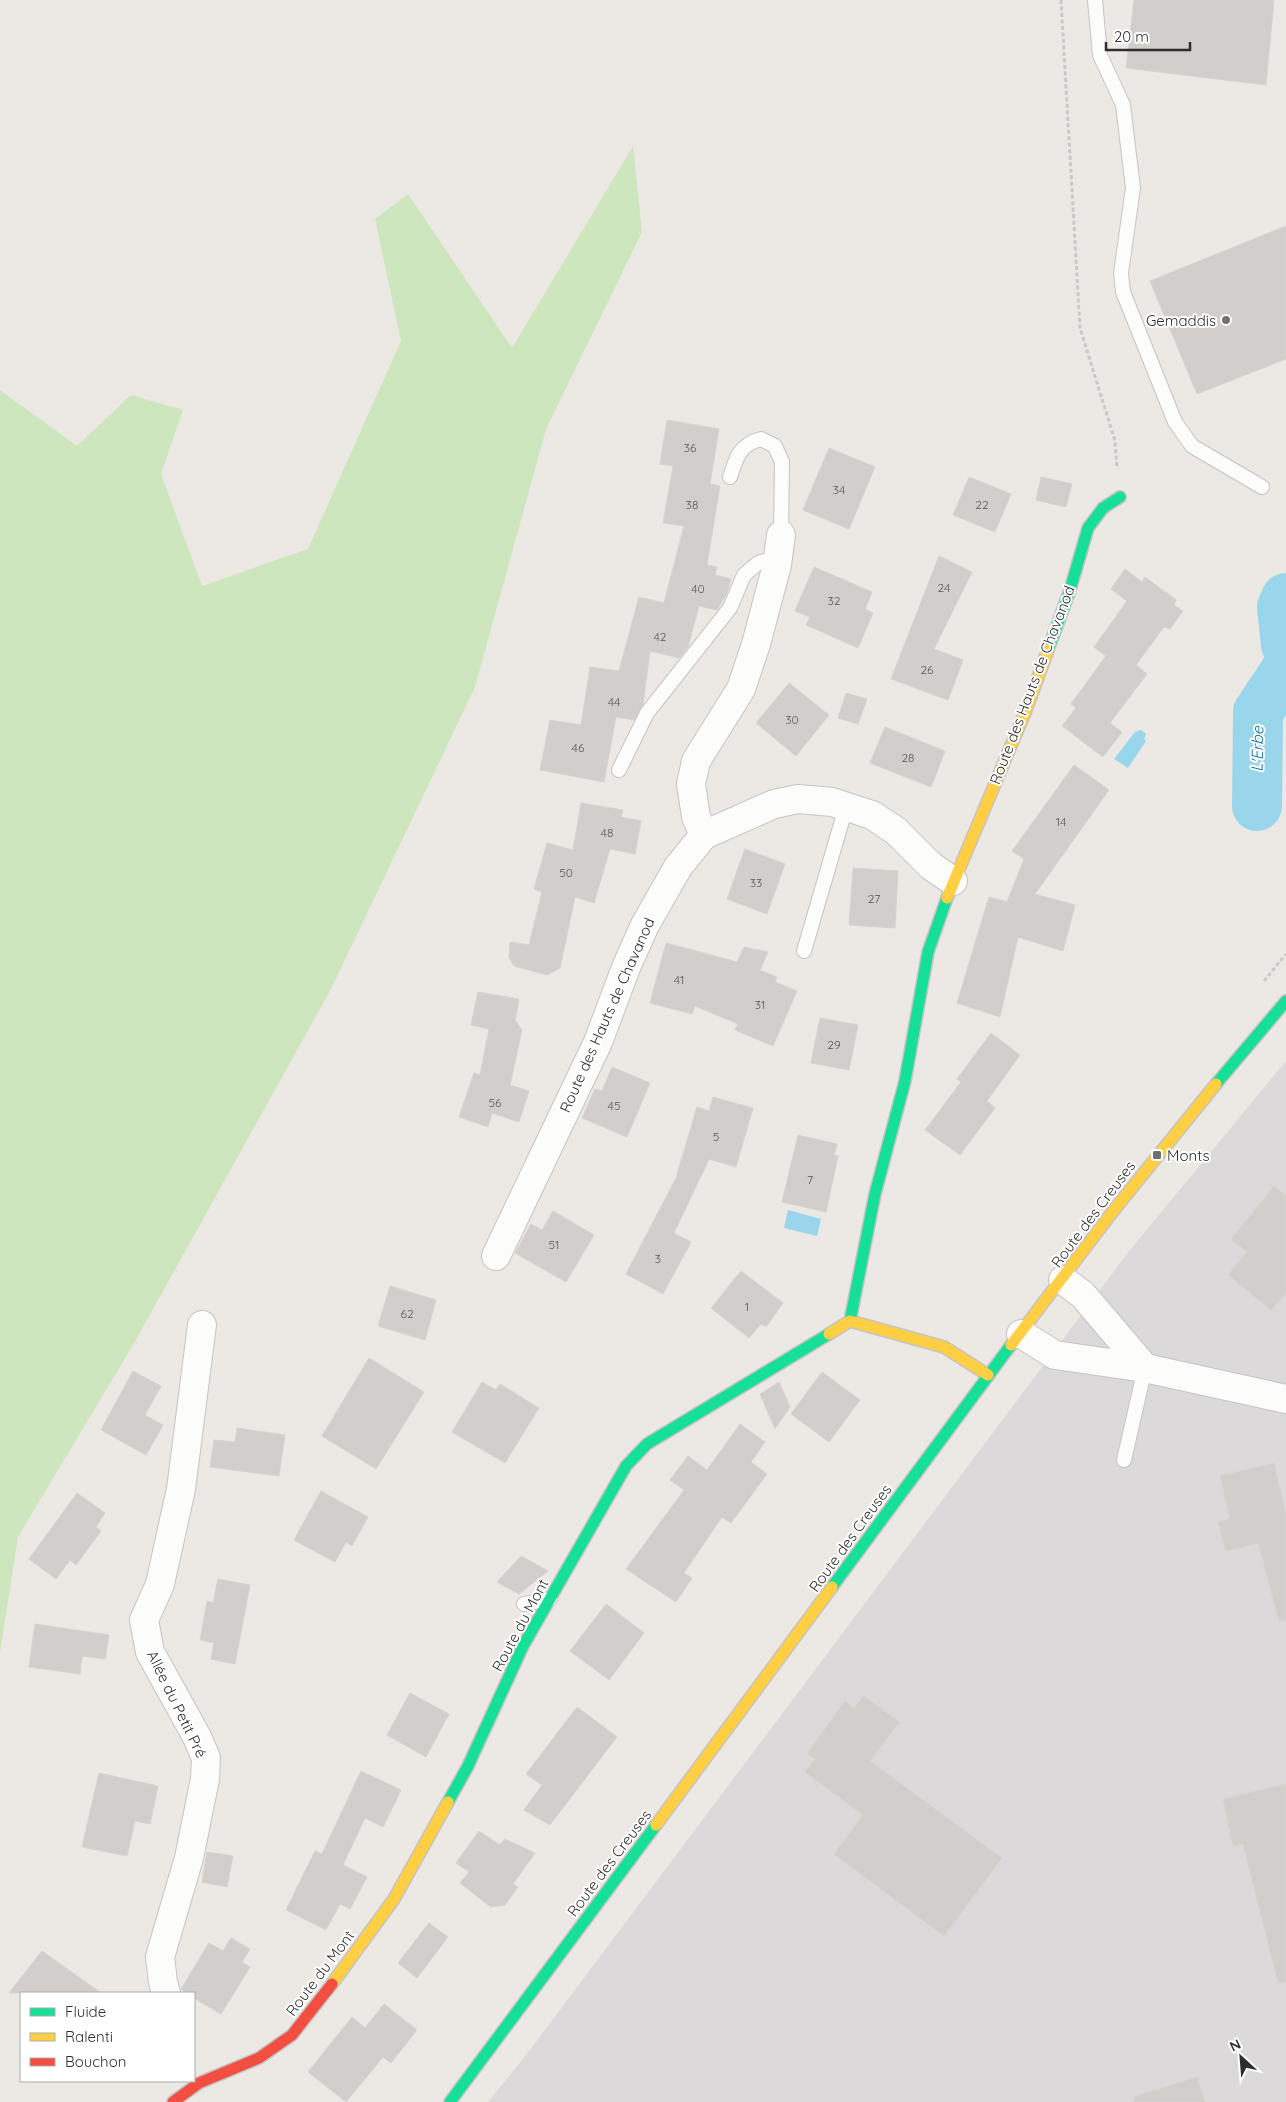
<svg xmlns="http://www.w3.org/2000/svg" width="1286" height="2102" viewBox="0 0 1286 2102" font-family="Quicksand,sans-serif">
  <rect width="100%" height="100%" fill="#ece8e4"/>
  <path fill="#dcd9db" d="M1286,1061V2102H488L530,2050L1130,1250Z"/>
  <path fill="#cee6be" d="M633,146L642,232L546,429L475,687L331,989L133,1345L18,1537L0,1652V390L77,446L131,395L183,410L161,474L202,586L308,549L401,341L375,219L408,194L512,348Z"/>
  <g fill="#99d6ec">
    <path d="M1141,730L1146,734L1144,739L1146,741L1128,768L1114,759L1135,732Z"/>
    <path d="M788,1210L821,1219L817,1236L784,1228Z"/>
  </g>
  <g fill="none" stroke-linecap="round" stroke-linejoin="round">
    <g stroke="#99d6ec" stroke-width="50">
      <path d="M1286,598L1282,607L1286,645"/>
      <path d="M1257,806L1258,712L1286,670"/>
    </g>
  </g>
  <g fill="#d1cecb" stroke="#d7d4d0">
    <path d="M1134,0H1274L1266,85L1126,68Z"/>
    <path d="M1286,226V359L1197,394L1150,281Z"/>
    <path d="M667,420L719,429L710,484L720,486L707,565L717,567L715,575L731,579L727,593L717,610L699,606L688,647L679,658L650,651L643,705L634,720L616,717L604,782L540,770L550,720L581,725L590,667L619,671L639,597L664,603L684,526L663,523L673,466L660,464Z"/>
    <path d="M829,448L875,467L849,529L803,510Z"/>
    <path d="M969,477L1011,494L995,532L953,515Z"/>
    <path d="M1041,477L1072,484L1066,507L1036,500Z"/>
    <path d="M939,556L972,572L934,649L963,660L948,700L891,679Z"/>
    <path d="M814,567L872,592L865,609L873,613L858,648L806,625L810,617L795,611Z"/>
    <path d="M1125,569L1142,582L1145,577L1176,600L1174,605L1183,611L1170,629L1164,627L1136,665L1147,674L1110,723L1122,732L1103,757L1062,726L1076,708L1071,704L1106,656L1094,647L1127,601L1111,589Z"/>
    <path d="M789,683L829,715L796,756L756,723Z"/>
    <path d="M846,693L867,699L858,724L838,718Z"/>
    <path d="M885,727L945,751L931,787L870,763Z"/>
    <path d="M1074,765L1109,790L1035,894L1075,905L1063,951L1018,937L1000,1017L957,1003L989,897L1007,902L1024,859L1012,851Z"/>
    <path d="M581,803L623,810L621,817L641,821L635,854L610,849L594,903L575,897L560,968L547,975L514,966L509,957L510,942L529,945L542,892L534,889L547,843L573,850Z"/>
    <path d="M745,849L785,864L767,914L727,899Z"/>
    <path d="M853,868L898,871L895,928L849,925Z"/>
    <path d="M666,943L737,962L744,947L768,952L760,970L777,977L775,982L797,991L773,1046L735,1030L738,1024L695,1006L692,1014L650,1003Z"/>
    <path d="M478,992L519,999L515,1020L522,1030L510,1085L529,1091L519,1122L492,1113L488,1127L459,1117L474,1073L480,1075L489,1029L471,1025Z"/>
    <path d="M820,1018L858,1025L849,1070L811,1063Z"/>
    <path d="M991,1033L1020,1055L987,1101L995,1108L960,1155L925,1130L961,1082L957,1079Z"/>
    <path d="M612,1067L650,1083L627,1137L582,1118L595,1089L602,1091Z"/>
    <path d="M713,1097L753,1108L736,1167L709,1159L674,1233L691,1242L663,1294L626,1274L676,1178L697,1107L709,1111Z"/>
    <path d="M798,1135L837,1144L834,1155L838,1156L826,1212L782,1202Z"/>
    <path d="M1274,1186L1286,1196V1293L1271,1310L1228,1275L1247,1252L1231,1239Z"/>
    <path d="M553,1211L594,1235L566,1282L515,1253L531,1224L542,1230Z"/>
    <path d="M741,1271L783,1303L766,1327L761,1324L749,1338L711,1308Z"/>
    <path d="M390,1286L436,1300L425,1340L378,1326Z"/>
    <path d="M369,1358L424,1392L376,1469L322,1436Z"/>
    <path d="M133,1371L161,1386L145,1415L163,1425L146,1455L101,1430Z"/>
    <path d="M822,1372L860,1400L829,1442L791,1414Z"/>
    <path d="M482,1382L496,1390L500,1384L539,1408L505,1463L452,1432Z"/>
    <path d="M779,1382L790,1407L775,1429L760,1394Z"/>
    <path d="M740,1424L765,1442L751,1462L767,1474L731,1523L722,1517L684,1573L692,1578L676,1602L626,1569L684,1490L670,1480L688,1456L707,1470Z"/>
    <path d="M237,1428L285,1435L279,1476L210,1467L214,1440L235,1442Z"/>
    <path d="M1274,1463L1286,1515V1620L1279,1621L1258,1543L1226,1551L1218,1522L1230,1519L1220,1476Z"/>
    <path d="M321,1491L368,1517L352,1546L346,1542L335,1562L294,1540Z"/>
    <path d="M77,1493L105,1513L96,1527L101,1531L76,1565L70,1560L56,1579L29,1559Z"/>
    <path d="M521,1556L548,1571L519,1594L497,1582Z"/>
    <path d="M218,1579L250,1585L235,1664L211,1659L214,1643L200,1640L207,1601L213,1603Z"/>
    <path d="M606,1604L644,1633L609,1680L570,1651Z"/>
    <path d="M35,1624L109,1635L105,1659L82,1656L80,1674L29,1667Z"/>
    <path d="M410,1693L449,1714L426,1757L387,1735Z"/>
    <path d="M864,1696L899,1722L870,1761L1002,1858L944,1936L834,1854L863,1815L805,1772L815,1759L807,1754L845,1701L854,1708Z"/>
    <path d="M577,1707L617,1737L550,1825L524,1810L542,1785L526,1774Z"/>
    <path d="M361,1771L401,1790L383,1827L365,1818L343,1865L367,1877L350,1909L340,1904L326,1930L286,1910L315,1851L322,1854Z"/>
    <path d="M99,1773L158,1786L150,1824L135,1821L127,1856L82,1847Z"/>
    <path d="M1286,1784V1982L1278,1983L1243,1844L1233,1846L1223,1799Z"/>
    <path d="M479,1831L500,1845L505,1839L535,1853L513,1884L518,1887L505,1905L491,1907L460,1883L469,1872L456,1863Z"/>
    <path d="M207,1852L233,1856L227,1887L202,1882Z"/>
    <path d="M429,1923L448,1937L417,1978L398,1963Z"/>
    <path d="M231,1938L250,1949L242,1962L250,1967L221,2014L194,1998V1993H186L181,1989L209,1943L223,1951Z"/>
    <path d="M42,1951L101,1993H9Z"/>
    <path d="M384,2004L417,2030L391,2063L383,2057L346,2102L308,2072L352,2017L365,2028Z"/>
    <path d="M1197,2077L1205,2102H1134V2097Z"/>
  </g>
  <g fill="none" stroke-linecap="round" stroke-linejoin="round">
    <g stroke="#c5c4c5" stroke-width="16">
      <g id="lane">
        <path d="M1095,0L1100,55L1123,105L1133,188L1121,273L1123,292L1175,422L1192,446L1262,487"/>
        <path d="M730,477C736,458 740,444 761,439L775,446L782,462L781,535"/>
        <path d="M619,770L647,713L730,608L744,575L758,563L765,561L777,565"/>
        <path d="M804,951L846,807"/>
        <path d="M1124,1460L1145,1368"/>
        <path d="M524,1604L550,1599"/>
      </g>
    </g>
    <g stroke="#c5c4c5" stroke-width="30">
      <g id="street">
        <path d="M704,835L696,817L691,784L696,761L741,689L756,644L777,565L781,535"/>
        <path d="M496,1256L598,1042L627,965L645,925L678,867L704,835L774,804L798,799L832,802L872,815L896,831L931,866L953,881"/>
        <path d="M1021,1334L1055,1355L1145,1368L1083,1295L1063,1280"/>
        <path d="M1145,1368L1286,1399"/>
        <path d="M166,1993L163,1982L160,1957L189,1858L205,1779L206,1758L197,1737L150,1652L144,1620L160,1584L181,1489L202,1325"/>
      </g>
    </g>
    <g stroke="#c5c4c5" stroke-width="14">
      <g id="fast">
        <path d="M1048,650L1070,590L1088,528L1103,508L1120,497"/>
        <path d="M1216,1084L1286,1001"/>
        <path d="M850,1321L875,1194L905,1081L928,952L947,898"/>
        <path d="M832,1587L1011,1345"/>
        <path d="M448,1802L468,1766L523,1646L626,1466L647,1444L829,1334"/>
        <path d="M450,2102L656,1825"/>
      </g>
    </g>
    <g stroke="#c5c4c5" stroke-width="14">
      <g id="slow">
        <path d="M947,898L1026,710L1048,650"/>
        <path d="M829,1334L850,1321L944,1347L988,1375"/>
        <path d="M1011,1345L1114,1210L1216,1084"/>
        <path d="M656,1825L832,1587"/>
        <path d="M332,1984L394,1899L448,1802"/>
      </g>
    </g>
    <g stroke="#c5c4c5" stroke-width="14">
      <path id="jam" d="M173,2102L199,2083L259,2058L292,2035L332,1984"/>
    </g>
    <g stroke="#c9c9c8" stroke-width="3" stroke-dasharray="4 2.5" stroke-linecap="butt">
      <path d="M1061,0L1080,328L1115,441L1117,469"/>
      <path d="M1264,981L1286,954"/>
    </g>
    <use href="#lane" stroke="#fcfcfb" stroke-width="14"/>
    <use href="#street" stroke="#fcfcfb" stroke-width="28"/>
    <use href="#fast" stroke="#16e098" stroke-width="11"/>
    <use href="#slow" stroke="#ffcf43" stroke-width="11"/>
    <use href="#jam" stroke="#f24e42" stroke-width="11"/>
  </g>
  <g fill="#706f6e" stroke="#fff" stroke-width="2">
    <circle cx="1226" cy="320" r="5"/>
    <rect x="1152" y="1150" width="10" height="10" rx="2.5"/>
  </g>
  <g text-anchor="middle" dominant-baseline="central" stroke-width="4" stroke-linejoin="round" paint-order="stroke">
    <g font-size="12" fill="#585857">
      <text x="690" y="447">36</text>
      <text x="839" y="489">34</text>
      <text x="692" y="504">38</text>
      <text x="982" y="504">22</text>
      <text x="944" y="587">24</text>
      <text x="698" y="588">40</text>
      <text x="834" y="600">32</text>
      <text x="660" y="636">42</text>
      <text x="927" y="669">26</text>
      <text x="614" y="701">44</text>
      <text x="792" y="719">30</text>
      <text x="578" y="747">46</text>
      <text x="908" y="757">28</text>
      <text x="1061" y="821">14</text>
      <text x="607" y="832">48</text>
      <text x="566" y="872">50</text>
      <text x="756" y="882">33</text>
      <text x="874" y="898">27</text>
      <text x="679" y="979">41</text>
      <text x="760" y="1004">31</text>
      <text x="834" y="1044">29</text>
      <text x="495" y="1102">56</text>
      <text x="614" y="1105">45</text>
      <text x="716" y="1136">5</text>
      <text x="810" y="1179">7</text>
      <text x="554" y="1244">51</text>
      <text x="658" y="1258">3</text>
      <text x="747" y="1306">1</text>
      <text x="407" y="1313">62</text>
    </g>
    <g font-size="15" fill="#2e2e2e" stroke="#fff" text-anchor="end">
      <text x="1216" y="320">Gemaddis</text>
      <text x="1167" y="1155" text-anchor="start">Monts</text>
    </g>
    <g font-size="15" fill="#2e2e2e" stroke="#fff">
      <text transform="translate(1032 685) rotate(-69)">Route des Hauts de Chavanod</text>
      <text transform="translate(607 1015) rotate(-66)">Route des Hauts de Chavanod</text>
      <text transform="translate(1093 1214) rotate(-53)">Route des Creuses</text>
      <text transform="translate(850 1538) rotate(-54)">Route des Creuses</text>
      <text transform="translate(520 1625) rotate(-62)">Route du Mont</text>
      <text transform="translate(177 1704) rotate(64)">Allée du Petit Pré</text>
      <text transform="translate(609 1863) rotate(-53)">Route des Creuses</text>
      <text transform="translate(320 1973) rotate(-53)">Route du Mont</text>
    </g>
    <g font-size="16" font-style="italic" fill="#0d6fa3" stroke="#fff">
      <text transform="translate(1257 749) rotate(-89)">L'Erbe</text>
    </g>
  </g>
  <rect x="20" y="1992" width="175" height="90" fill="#ffffff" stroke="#ababab"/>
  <rect x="30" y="2008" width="25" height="8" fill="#16e098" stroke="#ababab"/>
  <text x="65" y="2017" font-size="15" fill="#2e2e2e">Fluide</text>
  <rect x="30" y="2033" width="25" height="8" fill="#ffcf43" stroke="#ababab"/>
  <text x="65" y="2042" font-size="15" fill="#2e2e2e">Ralenti</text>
  <rect x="30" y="2058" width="25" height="8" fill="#f24e42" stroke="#ababab"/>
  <text x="65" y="2067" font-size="15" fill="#2e2e2e">Bouchon</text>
  <g transform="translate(1241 2057) rotate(334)" stroke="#ffffff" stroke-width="4" paint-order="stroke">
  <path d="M0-4L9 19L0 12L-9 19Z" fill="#2e2e2e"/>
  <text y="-8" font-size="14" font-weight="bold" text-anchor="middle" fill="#2e2e2e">N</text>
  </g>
  <path d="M1106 42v8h84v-8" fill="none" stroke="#2e2e2e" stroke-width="2.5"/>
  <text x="1114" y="42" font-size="15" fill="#2e2e2e" stroke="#ffffff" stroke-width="4" paint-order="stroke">20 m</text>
</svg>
